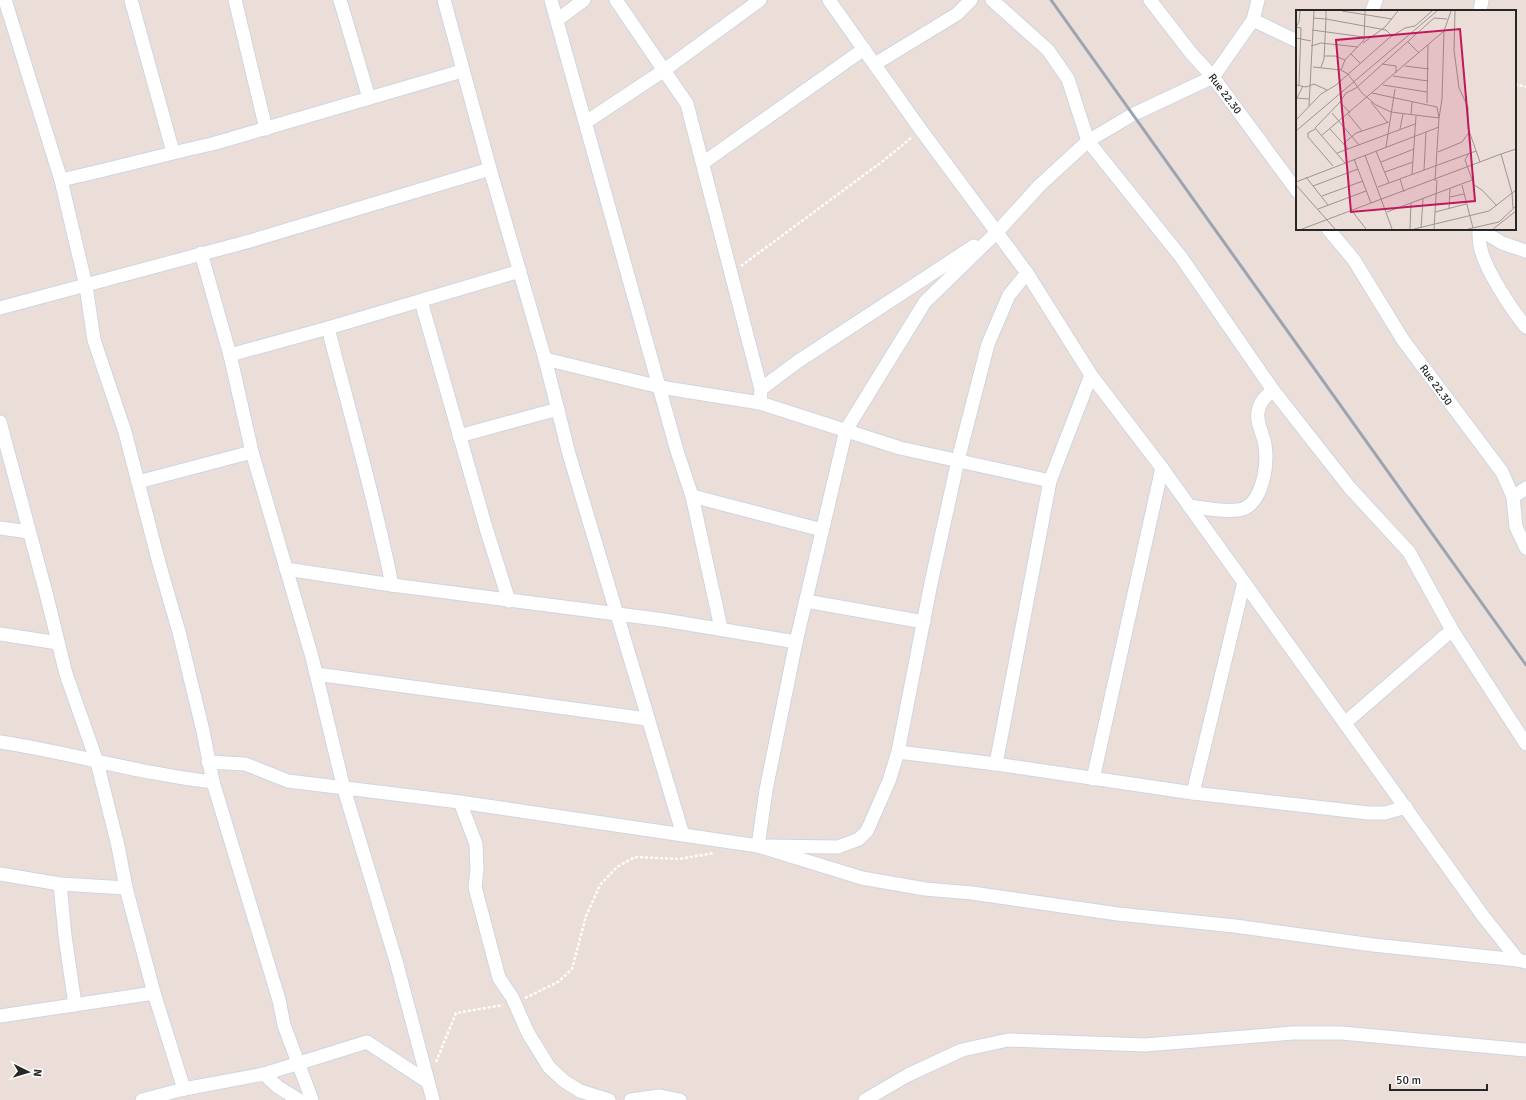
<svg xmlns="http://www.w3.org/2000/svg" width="1526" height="1100" viewBox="0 0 1526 1100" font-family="Signika,sans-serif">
  <rect width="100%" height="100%" fill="#ebded8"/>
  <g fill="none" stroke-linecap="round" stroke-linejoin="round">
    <g stroke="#cdd6e1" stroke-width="15">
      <g id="minor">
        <path d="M5,0L61,180L86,286L94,340L125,432L159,563L179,632L203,731L213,782L279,1000L284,1025L312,1100"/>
        <path d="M131,0L173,152"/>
        <path d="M235,0L266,129"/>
        <path d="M340,0L369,98"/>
        <path d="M444,0L490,169L545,359L569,454L683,835"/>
        <path d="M551,0L677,451L692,496L721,628"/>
        <path d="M616,0L687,104L761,389L760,403"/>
        <path d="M829,0L921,130L1027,273L1091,375L1162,468L1483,916L1518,960"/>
        <path d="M992,0L1048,50L1068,79L1088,141L1181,257L1273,390L1350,488L1409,552L1452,630L1526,744"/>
        <path d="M1150,0L1191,53L1213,77L1297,191"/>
        <path d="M1258,0L1253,20L1213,77L1132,115L1088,141L1040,185L998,231L925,302L846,430L796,642L766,790L758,846L862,878L925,889L972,893L1118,914L1235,926L1373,945L1518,960L1526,962"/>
        <path d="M1372,11L1376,0"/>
        <path d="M1480,11L1482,0"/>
        <path d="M557,20L584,0"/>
        <path d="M1253,20L1297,41"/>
        <path d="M875,64L957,14L971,0"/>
        <path d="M586,122L663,71L760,0"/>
        <path d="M703,163L864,49"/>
        <path d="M61,180C112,169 161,155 212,144L462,71"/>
        <path d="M1328,229L1354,260L1403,340L1502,472L1513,497L1516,527L1526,548"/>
        <path d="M1479,229C1479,234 1479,240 1480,245C1483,267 1512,310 1526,327"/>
        <path d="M1479,229L1502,243L1526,251"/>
        <path d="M201,253L230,355L252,452L312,657L344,789L396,961L433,1100"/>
        <path d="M421,301L486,528L509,601"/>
        <path d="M0,308L250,241L490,169"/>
        <path d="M328,328C350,414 375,499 392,585"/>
        <path d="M230,355L328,328L520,271"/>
        <path d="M545,359L660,387L760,403L900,448L1050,481"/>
        <path d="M761,389L797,362L974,246"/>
        <path d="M0,422L46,593L66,674L97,762L118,846L126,888L154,993L184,1089"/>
        <path d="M459,436L558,409"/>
        <path d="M138,482L252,452"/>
        <path d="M692,496L822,530"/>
        <path d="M1513,497L1526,488"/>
        <path d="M1189,506C1204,508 1222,512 1238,510C1263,507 1268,464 1265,445C1263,434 1256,422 1258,412C1260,401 1265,397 1273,390"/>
        <path d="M0,528L29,532"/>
        <path d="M286,569L392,585L664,620L796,642"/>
        <path d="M806,601L924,622"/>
        <path d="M0,634L58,643"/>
        <path d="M316,674L647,719"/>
        <path d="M1346,722L1452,630"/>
        <path d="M0,742C72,753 141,774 213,782"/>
        <path d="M898,752L996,764L1193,793L1368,813H1385L1406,807"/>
        <path d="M208,762L245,764L288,781L460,802L758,846L838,847L859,839L867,831L889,781L898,752L931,583L958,460L988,344L1009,295L1027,273"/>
        <path d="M996,764L1050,481L1091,375"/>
        <path d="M1093,779L1162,468"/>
        <path d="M1193,793L1244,582"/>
        <path d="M460,802L476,844L477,869L475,887L499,978L512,997L528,1033L549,1067L564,1081L580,1091L609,1100"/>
        <path d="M0,874L60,884L126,888"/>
        <path d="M60,884L65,936L75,1005"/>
        <path d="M0,1016L154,993"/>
        <path d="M264,1074L278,1087L299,1100"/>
        <path d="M142,1100L184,1089L264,1074L367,1042L428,1082"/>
        <path d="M631,1100L660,1096L680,1100"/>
        <path d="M865,1100L908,1075L962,1050L1008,1040L1145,1045L1293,1033H1342L1526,1050"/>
      </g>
    </g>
    <g stroke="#fff" stroke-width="2.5" stroke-dasharray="3 2" stroke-linecap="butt">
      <path d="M1515,84L1526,87"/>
      <path d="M741,266L883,161L911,138"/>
      <path d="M525,998L558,982L572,969L586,916L600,885L617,867L635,857L679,859L714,853"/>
      <path d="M436,1062L456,1013L503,1005"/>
    </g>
    <use href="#minor" stroke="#fff" stroke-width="13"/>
    <path stroke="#9ba4b3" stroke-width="3" d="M1051,0L1526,665"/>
  </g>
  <g text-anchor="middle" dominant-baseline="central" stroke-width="4" stroke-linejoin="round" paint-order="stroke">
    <g font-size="11" fill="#272727" stroke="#fff">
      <text transform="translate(1225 94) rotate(53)">Rue 22.30</text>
      <text transform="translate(1436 385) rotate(54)">Rue 22.30</text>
    </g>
  </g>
  <g transform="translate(1296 10)">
    <rect width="220" height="220" fill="#ebded8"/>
    <path fill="none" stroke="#9d9591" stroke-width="1" d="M30,1V9L90,20L96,26M46,1L96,9M159,1L158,40L163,78L172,97V118L184,152M17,8L30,9L28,49L25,57M0,17L5,18L3,75M0,17L3,12L4,1M16,20L68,27M0,28L15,31M112,32L123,43M67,33L89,17L102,1M15,36L25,33L62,37M55,44L64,53M28,46H39L49,50M86,54L100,56V63M109,56L133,59M17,57L45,60L52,64L66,83L80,95L95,102L143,108L146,89L148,21L155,1M45,60L49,50L68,30L69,1M97,66L132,71M0,75L10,77L18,74L31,80M87,75L131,82M76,83L141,97L143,108L139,171M0,88L13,89M1,88L7,76M44,92L50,83L60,78L138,8L151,9M75,92L91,112M131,93L132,35M13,96L18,1M36,103L63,135M52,104L66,121M115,105L116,92M0,110L25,84L40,75L93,28L109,18L119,16L136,1M19,119L12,123V127L37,156M34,119L52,139M104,119L107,104M0,121L141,1M25,126L148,21M47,134L60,123L93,112M90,137L99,79M80,141L93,173M142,142L166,132L174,121M41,143L119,114M173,143L169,150L178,175L186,180L201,196M205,144L220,139M69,145L96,219M58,149L75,193M85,152L118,139M49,153L19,118L44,92L54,103M128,160L130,122M89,162L117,152M116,164L120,106M10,167L32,195M104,169L108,182M0,172L143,117M0,175L39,219M166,175L177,218M17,176L62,159M82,177L180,141M26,186L67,171M154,187L168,184M22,199L70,181M153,199L154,179M56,201L70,219M91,202L176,170M139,202L170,194M125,218L127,189M6,219L205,144L216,183L217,198M114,219L115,193M118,219L193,201L220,180M138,219L141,170M172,219L203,212L220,196M197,219L220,201"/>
    <path fill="#c2185b" fill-opacity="0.15" stroke="#c2185b" stroke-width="2" d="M164,19L179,191L55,202L40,30Z"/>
    <rect width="220" height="220" fill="none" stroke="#272727" stroke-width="2"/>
  </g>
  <g transform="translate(28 1072) rotate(95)" stroke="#ffffff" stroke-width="3" paint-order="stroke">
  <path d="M0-3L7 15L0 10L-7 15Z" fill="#272727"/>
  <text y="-6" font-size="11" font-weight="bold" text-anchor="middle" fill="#272727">N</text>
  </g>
  <path d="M1390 1084v6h97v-6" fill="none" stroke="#272727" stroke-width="2"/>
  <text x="1396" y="1084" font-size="12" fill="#272727" stroke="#ffffff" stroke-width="3" paint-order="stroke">50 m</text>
</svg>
